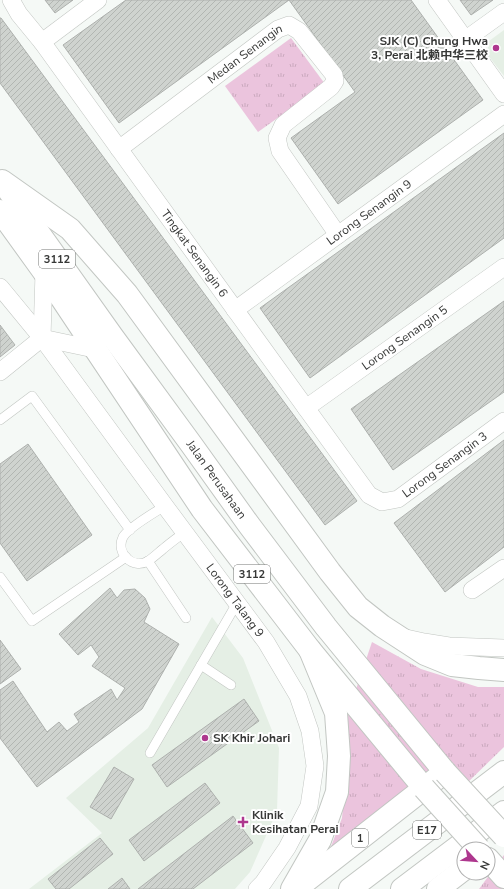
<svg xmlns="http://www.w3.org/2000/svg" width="504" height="889" viewBox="0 0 504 889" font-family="'Nunito Sans','Noto Sans SC',sans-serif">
  <defs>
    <pattern id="grass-tufts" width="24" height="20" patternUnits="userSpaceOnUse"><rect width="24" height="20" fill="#ebc4dd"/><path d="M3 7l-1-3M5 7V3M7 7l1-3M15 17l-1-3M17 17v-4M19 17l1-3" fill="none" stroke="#caa9be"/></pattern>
    <pattern id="building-hatch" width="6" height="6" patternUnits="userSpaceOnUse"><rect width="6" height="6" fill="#cfd3cf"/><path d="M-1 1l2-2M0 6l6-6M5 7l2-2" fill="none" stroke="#b2b6b2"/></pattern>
  </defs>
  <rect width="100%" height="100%" fill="#f5f9f6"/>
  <g fill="#e5efe5">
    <path d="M504,30V76L487,54L489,41Z"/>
    <path d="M212,617L243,658L279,748L277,811L250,872L235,889H29L102,833L66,798L148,728Z"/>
  </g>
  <g fill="url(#grass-tufts)">
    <path d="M291,38L325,84L258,132L225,86Z"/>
    <path d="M372,642L421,669L478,687H504V747L463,787L449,765L327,857L342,818L348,753L346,719Z"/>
    <path d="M504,855V889H479Z"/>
  </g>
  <g fill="url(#building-hatch)" stroke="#adb0ad">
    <path d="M45,0H73L55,13Z"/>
    <path d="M126,0H411L483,100L338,204L291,138L355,92L289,0L119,123L63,45Z"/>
    <path d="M460,0H493L471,15Z"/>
    <path d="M0,18H1L357,501L325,525L0,83Z"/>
    <path d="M504,133V238L310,378L260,308Z"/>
    <path d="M504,301V392L393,470L351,409Z"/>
    <path d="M0,325L15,345L0,357Z"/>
    <path d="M504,440V547L445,592L394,523Z"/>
    <path d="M28,444L92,535L27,581L0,543V464Z"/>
    <path d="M110,588L117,598L124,590L135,589L145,598L150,609L144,622L179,644L142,709L37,787L0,738V690L13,681L47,732L59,722L67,731L79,722L74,714L111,689L117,700L125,688L92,666L99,657L91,645L78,655L59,634Z"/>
    <path d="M0,640L21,669L0,684Z"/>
    <path d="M244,699L259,721L167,787L152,765Z"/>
    <path d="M114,767L134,779L111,819L90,807Z"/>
    <path d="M205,783L220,803L144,861L129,840Z"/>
    <path d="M233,816L253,843L193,889H138Z"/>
    <path d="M100,838L113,854L69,889H56L48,879Z"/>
    <path d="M122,878L130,889H108Z"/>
  </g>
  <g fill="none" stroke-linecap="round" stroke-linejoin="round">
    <g stroke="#c2c6c2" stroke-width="10">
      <g id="service">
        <path d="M0,420L32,396L130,530"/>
        <path d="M165,506C155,512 128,528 123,537C115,553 133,570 148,561C153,558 158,553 163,549C170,543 177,538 185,532"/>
        <path d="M148,561L186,618"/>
        <path d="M0,577L32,621L126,557"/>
        <path d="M201,665L231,685"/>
        <path d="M150,753L237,603"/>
      </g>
    </g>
    <g stroke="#c2c6c2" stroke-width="18">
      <g id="minor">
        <path id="s1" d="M11,0L19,14L42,42L306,408L369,495L382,502L398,499L504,421"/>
        <path d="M437,0L504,94"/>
        <path d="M465,40L504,12"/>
        <path d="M42,42L98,0"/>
        <path id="s2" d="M119,149L278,29L289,25L299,31L334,75L335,81L331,87L283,125L277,138L280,151L338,235"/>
        <path id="s3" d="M0,287L42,338L165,506L266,642L298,696L310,731L315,766L309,806L287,848L263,883L257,889"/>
        <path id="s4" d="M235,310L504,114"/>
        <path d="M42,338L44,272"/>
        <path d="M42,338L94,349"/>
        <path d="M0,372L42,338"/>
        <path id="s5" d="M306,408L504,267"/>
        <path d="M472,590L504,568"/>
        <path d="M406,638L424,642L449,646L504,648"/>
      </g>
    </g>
    <g stroke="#c2c6c2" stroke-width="24">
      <g id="primary">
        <path id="s6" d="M4,184L112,336L191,444L249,525L326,627L445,772"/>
        <path d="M0,211L44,272L202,509L310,650L424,788"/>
      </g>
    </g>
    <g stroke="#c2c6c2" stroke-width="24">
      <g id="trunk">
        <path d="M488,859L504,877"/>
        <path d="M297,888L445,772"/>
        <path d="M292,889L320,840L337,792L339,756L336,713L310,650"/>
        <path d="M438,889L464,869"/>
      </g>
    </g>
    <g stroke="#c2c6c2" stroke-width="24">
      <g id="motorway">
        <path d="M2,181L70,229L127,294L330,572L358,607L382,626L425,654L452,665L479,668L504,670"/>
        <path d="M350,889L504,772"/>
        <path d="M402,889L504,812"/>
      </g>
    </g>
    <use href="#service" stroke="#fff" stroke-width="9"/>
    <use href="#minor" stroke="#fff" stroke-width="17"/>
    <use href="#primary" stroke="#fff" stroke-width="22"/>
    <use href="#trunk" stroke="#fff" stroke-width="22"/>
    <use href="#motorway" stroke="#fff" stroke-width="22"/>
    <g stroke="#c2c6c2" stroke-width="24" stroke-linecap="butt">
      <g id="trunk-bridge">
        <path d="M445,772L504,836"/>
        <path d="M424,788L479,849"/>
      </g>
    </g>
    <use href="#trunk-bridge" stroke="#fff" stroke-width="22"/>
  </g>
  <g fill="#ae378e" stroke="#fff" stroke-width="1.5">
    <circle cx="496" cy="48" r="4"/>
    <circle cx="205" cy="738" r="4"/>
    <path d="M241 816h4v4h4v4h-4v4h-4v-4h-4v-4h4z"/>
  </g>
  <g text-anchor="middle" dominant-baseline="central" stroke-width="4" stroke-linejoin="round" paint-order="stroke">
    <g fill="#fff" stroke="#737473" stroke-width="1">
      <rect x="39" y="250" width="36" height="18" rx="3"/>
      <rect x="234" y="565" width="36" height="18" rx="3"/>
      <rect x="413" y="821" width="28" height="18" rx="3"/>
      <rect x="352" y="829" width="16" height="18" rx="3"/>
    </g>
    <g font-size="11" font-weight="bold" fill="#373837">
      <text x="57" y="259">3112</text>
      <text x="252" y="574">3112</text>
      <text x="427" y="830">E17</text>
      <text x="360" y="838">1</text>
    </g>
    <g font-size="12" font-weight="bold" fill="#373837" stroke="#fff" text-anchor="start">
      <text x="488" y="41" text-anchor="end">SJK (C) Chung Hwa<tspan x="488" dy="14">3, Perai 北赖中华三校</tspan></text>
      <text x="213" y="738">SK Khir Johari</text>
      <text x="252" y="815">Klinik<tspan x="252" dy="14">Kesihatan Perai</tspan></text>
    </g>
    <g font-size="12" fill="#373837" stroke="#fff">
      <text stroke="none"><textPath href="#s2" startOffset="158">Medan Senangin</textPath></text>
      <text stroke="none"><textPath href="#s4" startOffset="166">Lorong Senangin 9</textPath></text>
      <text stroke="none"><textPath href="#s1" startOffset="313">Tingkat Senangin 6</textPath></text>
      <text stroke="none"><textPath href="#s5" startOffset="121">Lorong Senangin 5</textPath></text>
      <text stroke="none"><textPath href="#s1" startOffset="700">Lorong Senangin 3</textPath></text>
      <text stroke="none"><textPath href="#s6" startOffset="364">Jalan Perusahaan</textPath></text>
      <text stroke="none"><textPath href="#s3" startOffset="392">Lorong Talang 9</textPath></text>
    </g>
  </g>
  <g transform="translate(476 861) rotate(116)"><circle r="19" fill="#ffffff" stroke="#afafaf"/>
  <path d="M0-3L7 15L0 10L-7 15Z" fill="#ae378e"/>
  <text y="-6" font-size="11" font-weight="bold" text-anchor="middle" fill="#373837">N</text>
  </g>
</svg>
